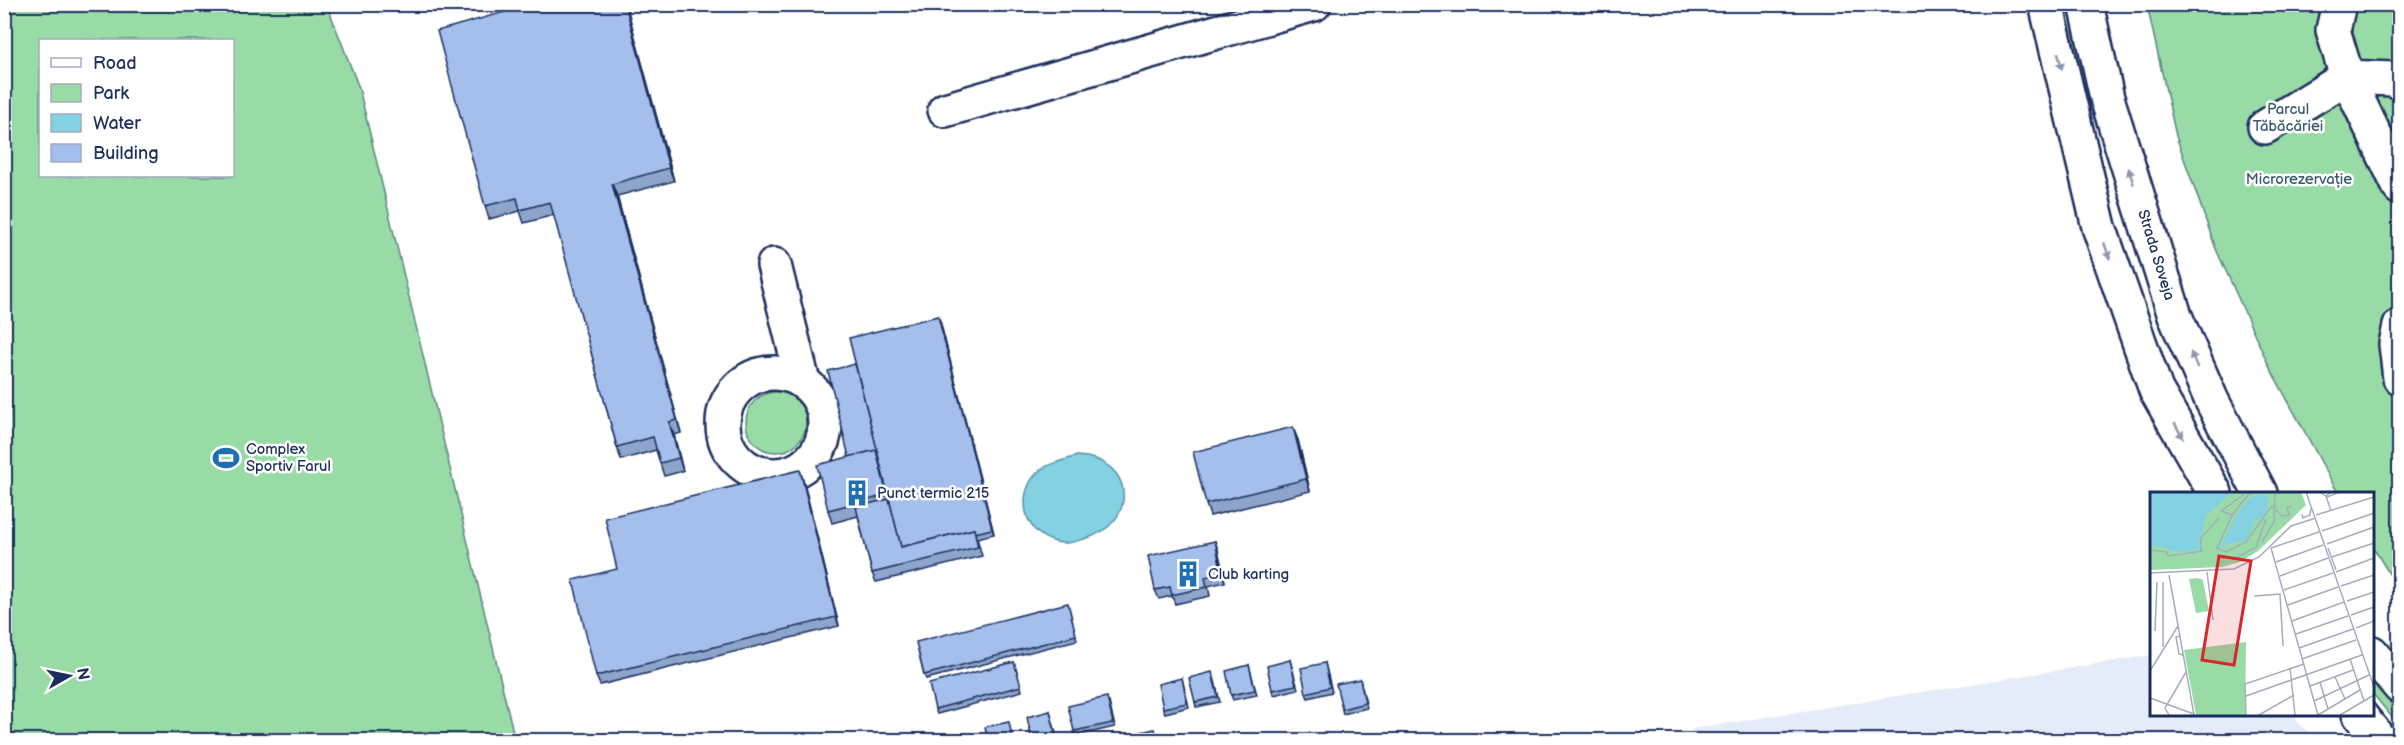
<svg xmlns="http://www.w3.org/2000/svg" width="2404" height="745" viewBox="0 0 2404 745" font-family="'Balsamiq Sans',sans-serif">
  <rect width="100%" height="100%" fill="#fff"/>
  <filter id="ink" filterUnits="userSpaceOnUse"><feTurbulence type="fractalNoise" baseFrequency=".0167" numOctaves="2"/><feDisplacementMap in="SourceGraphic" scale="12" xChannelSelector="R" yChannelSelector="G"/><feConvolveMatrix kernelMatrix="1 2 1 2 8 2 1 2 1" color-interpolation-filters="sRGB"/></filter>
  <g filter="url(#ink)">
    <path fill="#e4ecf9" d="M2152,655V714H2293L2299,723L2316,740H1694L1692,729Z"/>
    <g fill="#98dba6" stroke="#5a8582" stroke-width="1.5" fill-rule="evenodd">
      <path d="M4,5H327L359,88L515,740H5ZM40,40H232V176H40Z"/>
      <path d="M2147,5H2399V590L2373,547L2372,493H2338L2269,366L2216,249L2176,136Z"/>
      <circle cx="776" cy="422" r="30"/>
      <path d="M2372,672L2399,703V726L2373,694Z"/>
    </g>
    <path fill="#83d1e1" stroke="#5990ad" stroke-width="1.5" d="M1077,456C1136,458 1139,525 1084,539C1073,542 1064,545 1053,541C1024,533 1016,496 1036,474C1046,463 1063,461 1077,456Z"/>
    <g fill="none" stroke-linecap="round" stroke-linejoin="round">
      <g stroke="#1b2f5e" stroke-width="38">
        <g id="minor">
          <path d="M2339,4L2333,30L2347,77L2400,188"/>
          <path d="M945,110L1314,4"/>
          <path d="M2265,127L2347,77L2392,79L2400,82"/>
          <path d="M774,265L803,382"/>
          <path d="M2400,326L2396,344L2400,378"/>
          <circle cx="774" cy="424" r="51"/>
        </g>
      </g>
      <g stroke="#1b2f5e" stroke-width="38">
        <g id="major">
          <path d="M2046,4L2099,227L2156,390L2215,493"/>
          <path d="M2086,4L2107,98L2175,316L2212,401L2260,493"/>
          <path d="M2372,653L2400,687"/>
          <path d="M2359,714L2380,740"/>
        </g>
      </g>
      <use href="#minor" stroke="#fff" stroke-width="33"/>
      <use href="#major" stroke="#fff" stroke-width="33"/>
    </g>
    <g fill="#8da4cb" stroke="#1b2f5e" stroke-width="1.5">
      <path d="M626,4L674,181L617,196L681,433L674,435L683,471L664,476L656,450L621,460L617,447L554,215L524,223L520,211L489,219L485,206Z"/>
      <path d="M940,321L994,534L977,538L982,556L876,582L872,573L858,516L832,523L828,510L849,457L855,364Z"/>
      <path d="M1298,440L1310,491L1210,516L1206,504Z"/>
      <path d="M803,479L839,626L600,685L596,676L617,569Z"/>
      <path d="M1215,541L1218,550L1225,582L1208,586L1210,596L1175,604L1172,596L1159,599L1155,590Z"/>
      <path d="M1069,608L1077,640L926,679L924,675Z"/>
      <path d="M1290,660L1298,689L1274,695L1272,690Z"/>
      <path d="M1014,662L1022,691L937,714L935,709Z"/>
      <path d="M1325,663L1332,692L1308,698L1306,693Z"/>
      <path d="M1249,665L1257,695L1233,700L1231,695Z"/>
      <path d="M1214,677L1220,702L1196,707L1195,702Z"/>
      <path d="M1182,678L1189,707L1165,713L1163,708Z"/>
      <path d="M1360,679L1367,708L1343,714L1342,709Z"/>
      <path d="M1109,702L1115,727L1075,736L1074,731Z"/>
      <path d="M1050,711L1058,741H1032Z"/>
    </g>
    <g fill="#7386a5" stroke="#1b2f5e" stroke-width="1.5">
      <path d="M625,4H626L674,181L669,168Z"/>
      <path d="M612,184L617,196L681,433L677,420Z"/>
      <path d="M938,316L940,321L994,534L992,529Z"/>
      <path d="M669,422L674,435L683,471L679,458Z"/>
      <path d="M1293,427L1298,440L1310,491L1306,479Z"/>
      <path d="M800,470L803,479L839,626L836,617Z"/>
      <path d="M1215,541L1218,550L1225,582L1222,573Z"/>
    </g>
    <g fill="#a4bfec" stroke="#1b2f5e" stroke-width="1.5">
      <path d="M533,4H625L669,168L612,184L677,420L669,422L679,458L660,463L653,437L617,447L550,202L520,210L517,198L485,206L437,31Z"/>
      <path d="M938,316L992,529L975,533L974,529L901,547L849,338Z"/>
      <path d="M855,364L878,453L876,450L849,457L828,371Z"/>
      <path d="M1293,427L1306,479L1206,504L1193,452Z"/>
      <path d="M876,450L887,495L828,510L817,465Z"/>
      <path d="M800,470L836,617L596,676L573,580L617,569L605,518Z"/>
      <path d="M889,499L901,547L974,529L978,547L872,573L856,507Z"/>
      <path d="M1215,541L1222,573L1205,577L1207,587L1172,595L1170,587L1155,590L1148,556Z"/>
      <path d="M1068,603L1076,635L924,675L916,642Z"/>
      <path d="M1290,660L1296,685L1272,690L1267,666Z"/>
      <path d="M1014,662L1021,686L935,709L929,684Z"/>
      <path d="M1325,663L1330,687L1306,693L1301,668Z"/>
      <path d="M1249,665L1255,690L1231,695L1226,671Z"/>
      <path d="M1212,672L1218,697L1195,702L1189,678Z"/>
      <path d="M1182,678L1187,703L1163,708L1158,684Z"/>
      <path d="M1360,679L1365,703L1342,709L1336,684Z"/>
      <path d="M1107,697L1113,723L1074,731L1068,706Z"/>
      <path d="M1050,711L1056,736L1037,741H1032L1027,717Z"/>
      <path d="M1009,722L1013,741H988L985,727Z"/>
      <path d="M1155,729L1158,741H1133L1131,734Z"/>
    </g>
    <defs><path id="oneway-solid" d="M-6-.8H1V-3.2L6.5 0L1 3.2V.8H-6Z" transform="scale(1.5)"/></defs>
    <g fill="#8d97ae">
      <use href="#oneway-solid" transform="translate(2060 61) rotate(77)"/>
      <use href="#oneway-solid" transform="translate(2131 176) rotate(-107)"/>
      <use href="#oneway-solid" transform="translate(2107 251) rotate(71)"/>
      <use href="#oneway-solid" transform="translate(2194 360) rotate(-114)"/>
      <use href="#oneway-solid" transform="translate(2179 431) rotate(60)"/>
    </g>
  </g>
  <defs>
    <g id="stadium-bare" transform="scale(2.07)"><path d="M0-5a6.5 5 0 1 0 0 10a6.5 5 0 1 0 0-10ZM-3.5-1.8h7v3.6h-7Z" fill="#1f6fb2" stroke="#fff" stroke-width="2.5" paint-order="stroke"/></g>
    <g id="building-bare" transform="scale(2.07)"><path d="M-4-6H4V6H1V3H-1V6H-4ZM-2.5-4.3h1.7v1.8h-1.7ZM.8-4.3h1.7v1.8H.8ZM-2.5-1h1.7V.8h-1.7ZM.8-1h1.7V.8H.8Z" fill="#1f6fb2" stroke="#fff" stroke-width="2.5" paint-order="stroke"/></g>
  </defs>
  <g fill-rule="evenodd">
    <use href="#stadium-bare" x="226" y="458"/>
    <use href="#building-bare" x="857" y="493"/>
    <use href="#building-bare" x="1188" y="574"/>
  </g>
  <g text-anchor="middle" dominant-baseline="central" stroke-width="5" stroke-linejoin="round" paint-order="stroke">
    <g font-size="15" fill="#3a5a70" stroke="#fff">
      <text x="2288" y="109">Parcul<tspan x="2288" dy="17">Tăbăcăriei</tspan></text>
      <text x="2299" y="179">Microrezervație</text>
    </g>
    <g font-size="15" fill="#1b2f5e" stroke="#fff">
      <text transform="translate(2156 255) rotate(73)">Strada Soveja</text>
    </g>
    <g font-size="15" fill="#1b2f5e" stroke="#fff" text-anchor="start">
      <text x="246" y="449">Complex<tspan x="246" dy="17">Sportiv Farul</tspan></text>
      <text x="877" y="493">Punct termic 215</text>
      <text x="1208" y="574">Club karting</text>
    </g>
  </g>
  <g transform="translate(2150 492)">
    <rect width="224" height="224" fill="#fff"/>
    <path d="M0,0H151L156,13L108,59L90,70L72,75L0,78ZM48,86L53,88L59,119L46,121L39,87ZM96,150L95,223H46L34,158Z" fill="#98dba6"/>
    <path d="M0,0H82L56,24L49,58L27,60L0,52ZM112,1L119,6L115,25L106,28L96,48L69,55L90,18L100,6Z" fill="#83d1e1"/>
    <path fill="none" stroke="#a4acbf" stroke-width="1.5" d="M106,0L98,3L83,22L67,56L76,60L96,50L121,15H125M156,0L224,195M170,0L177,5L190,0M181,0L176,4L181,19M126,18L132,24L139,23L137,15H142M152,22L153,26L160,23L161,16M82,23L71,19L97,0M166,23L224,5M172,39L224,21M112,50L124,30L125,0M177,52L224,35M121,56L168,223M121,56L169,40M178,56L186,78M0,58L17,60L18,64L53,59M51,60V46L69,26M182,65L224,51M68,66H86L106,55L116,27M126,70L173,53M57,80L63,128M186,80L224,66M0,81L84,77L109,65L141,34L166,26M19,83L44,223M130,84L178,66M13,90V155M191,94L224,83M134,98L183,81M130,102L133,154M104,104L131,102M197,109L224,100M138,113L188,95M201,123L224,115M142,129L194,110M206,136L224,129M5,139L7,90M146,142L198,124M30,144L26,145L29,162L33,163M149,156L203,137M152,167L206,148M200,167L214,209M140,176L145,223M0,179L28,134M185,185L195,207M170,190L178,217M160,194L203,178M96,204L212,163M0,206L44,222M164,209L219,183M19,223L15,216L36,180M96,223L95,192L154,172M109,223L144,203M168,223L210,198M190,223L224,203"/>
    <path fill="#d62828" fill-opacity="0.15" stroke="#d62828" stroke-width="3" d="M69,64L101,69L84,173L52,168Z"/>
    <rect width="224" height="224" fill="none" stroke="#1b2f5e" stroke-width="3"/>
  </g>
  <rect width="2404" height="745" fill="none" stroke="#fff" stroke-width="24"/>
  <rect x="12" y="12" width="2380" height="721" fill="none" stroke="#1b2f5e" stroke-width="2" filter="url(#ink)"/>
  <rect x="39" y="39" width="195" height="138" fill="#ffffff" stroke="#a4acbf" stroke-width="1.5"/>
  <rect x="51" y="58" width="30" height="9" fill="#ffffff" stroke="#a4acbf" stroke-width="1.5"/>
  <text x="93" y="69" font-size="18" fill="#1b2f5e">Road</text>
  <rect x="51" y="84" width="30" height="18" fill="#98dba6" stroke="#a4acbf" stroke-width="1.5"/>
  <text x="93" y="99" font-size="18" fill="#1b2f5e">Park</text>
  <rect x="51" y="114" width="30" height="18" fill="#83d1e1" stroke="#a4acbf" stroke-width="1.5"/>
  <text x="93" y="129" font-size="18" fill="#1b2f5e">Water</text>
  <rect x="51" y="144" width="30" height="18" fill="#a4bfec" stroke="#a4acbf" stroke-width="1.5"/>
  <text x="93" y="159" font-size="18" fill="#1b2f5e">Building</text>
  <g transform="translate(69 676) rotate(81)" stroke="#ffffff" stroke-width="4.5" paint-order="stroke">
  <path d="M0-4.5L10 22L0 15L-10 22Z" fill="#1b2f5e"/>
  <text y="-9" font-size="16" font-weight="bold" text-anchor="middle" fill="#1b2f5e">N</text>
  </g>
</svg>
